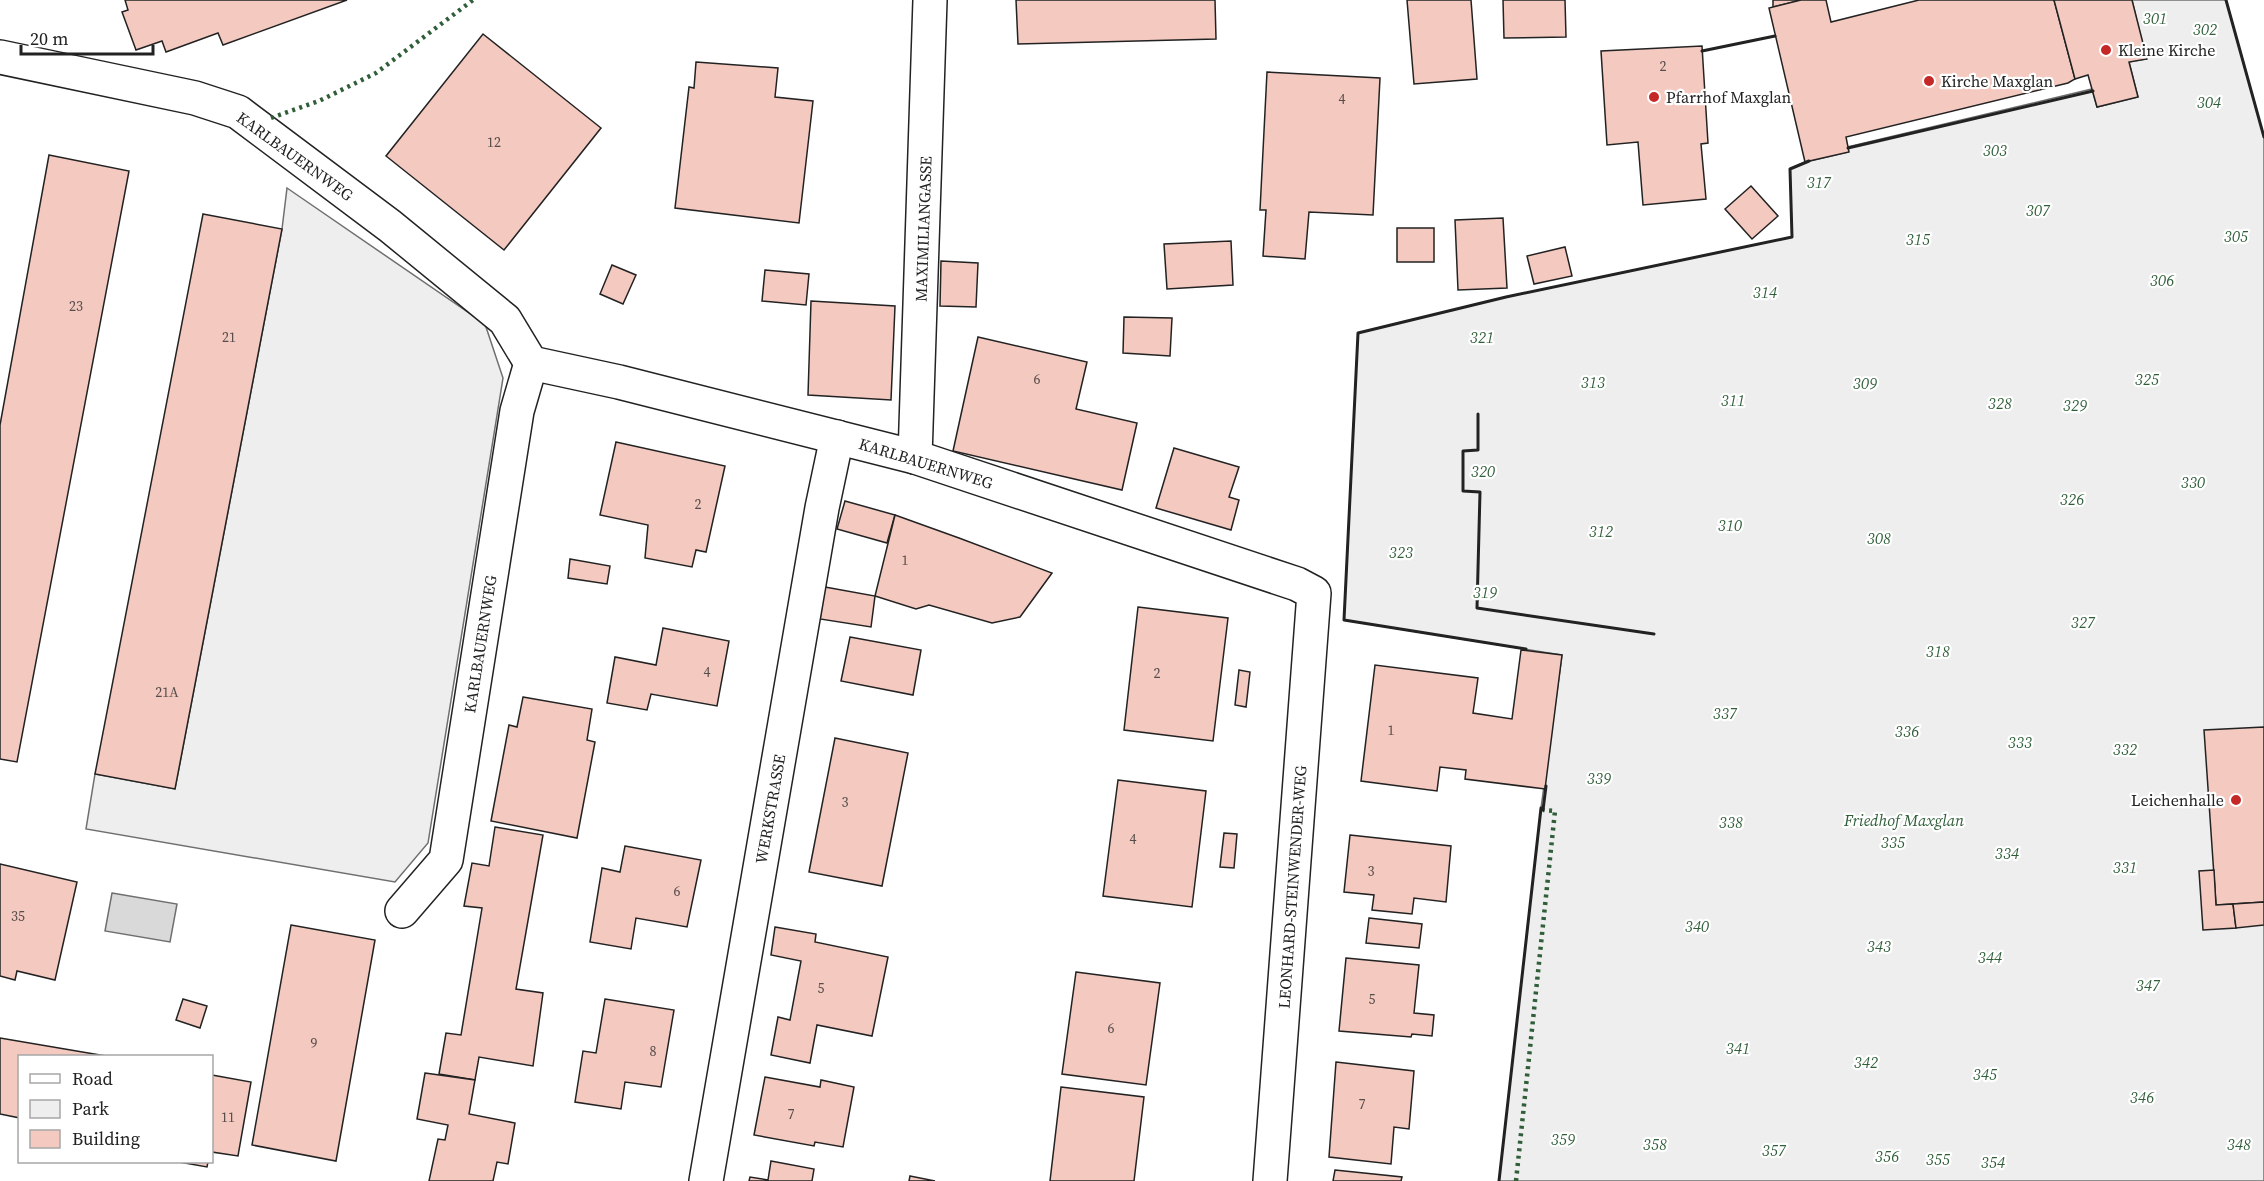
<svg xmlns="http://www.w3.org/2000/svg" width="2264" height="1181" viewBox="0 0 2264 1181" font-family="'Source Serif 4',serif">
  <rect width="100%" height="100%" fill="#fff"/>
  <g fill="#eee" stroke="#6f6f6f" stroke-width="1.5">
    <path d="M2132,0H2226L2264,137V1181H1499L1541,808L1562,655L1344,620L1358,333L1506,297L1792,237L1790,169L1805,162L1848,152L1847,147L2092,89L2097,107L2138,97L2129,62L2146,59Z"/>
    <path d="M287,188L485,324L503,378L428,843L395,882L86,829L95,774L175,789L282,229Z"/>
  </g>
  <path fill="#d9d9d9" stroke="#6f6f6f" stroke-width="1.5" d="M112,893L177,904L170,942L105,931Z"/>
  <g fill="#f3c9c0" stroke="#222" stroke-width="1.5">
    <path d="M125,0H347L223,45L218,33L166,52L162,41L136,50L122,12L128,10Z"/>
    <path d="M1016,0H1215L1216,39L1018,44Z"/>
    <path d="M1407,0H1471L1477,79L1414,84Z"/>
    <path d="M1503,0H1565L1566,37L1504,38Z"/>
    <path d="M1773,0H1802L1773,7Z"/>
    <path d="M1826,0L1831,22L1919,0H2054L2075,79L2068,83L1846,137L1849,152L1805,162L1769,8L1801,0Z"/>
    <path d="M2054,0H2132L2147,59L2129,62L2138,97L2097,107L2088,75L2075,79Z"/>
    <path d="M483,34L601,128L504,250L386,156Z"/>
    <path d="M1702,46L1708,143L1701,144L1706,199L1643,205L1638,142L1607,145L1601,51Z"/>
    <path d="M696,62L778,68L775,97L813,101L799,223L675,208L689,87L694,88Z"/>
    <path d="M1267,72L1380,78L1373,215L1309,212L1305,259L1263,256L1266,210H1260Z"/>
    <path d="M49,155L129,171L17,762L0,759V425Z"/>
    <path d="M1751,186L1778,216L1752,239L1725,209Z"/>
    <path d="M203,214L282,229L175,789L95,774Z"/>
    <path d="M1503,218L1507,288L1458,290L1455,220Z"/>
    <rect x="1397" y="228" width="37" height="34"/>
    <path d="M1231,241L1233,285L1167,289L1164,244Z"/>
    <path d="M1565,247L1572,276L1534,284L1527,256Z"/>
    <path d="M941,261L978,263L976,307L940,306Z"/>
    <path d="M612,265L636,275L623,304L600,294Z"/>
    <path d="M765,270L809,274L806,305L762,301Z"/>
    <path d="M811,301L895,306L891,400L808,395Z"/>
    <path d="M1124,317L1172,318L1170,356L1123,353Z"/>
    <path d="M978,337L1087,362L1076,409L1137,423L1122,490L953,451Z"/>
    <path d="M616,442L725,466L706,552L696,550L692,567L645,558L648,525L600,515Z"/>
    <path d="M1174,448L1239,467L1229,497L1239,500L1231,530L1156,508Z"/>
    <path d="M845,501L895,515L887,543L837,529Z"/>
    <path d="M895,515L959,538L1052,573L1020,617L992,623L929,605L916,609L875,596Z"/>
    <path d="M570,559L610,566L607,584L568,578Z"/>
    <path d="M825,587L875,596L871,627L820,619Z"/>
    <path d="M1138,607L1228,618L1213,741L1124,730Z"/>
    <path d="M663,628L729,641L717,706L651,694L647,710L607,703L615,657L656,665Z"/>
    <path d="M850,637L921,650L913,695L841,681Z"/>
    <path d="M1521,650L1562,655L1545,789L1465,779L1466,770L1440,767L1437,791L1361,781L1375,665L1478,678L1473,713L1512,719Z"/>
    <path d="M1239,670L1250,672L1246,707L1235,705Z"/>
    <path d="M523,697L592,709L587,740L595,742L577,838L491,821L509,725L517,727Z"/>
    <path d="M2264,727V902L2216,905L2204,730Z"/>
    <path d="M835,738L908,753L882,886L809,872Z"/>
    <path d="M1118,780L1206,791L1192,907L1103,896Z"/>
    <path d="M495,827L543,835L516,989L543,993L533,1066L479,1057L475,1080L439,1074L446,1033L461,1035L482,908L464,906L472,863L489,866Z"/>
    <path d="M1224,833L1237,834L1234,868L1220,867Z"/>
    <path d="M1350,835L1451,846L1446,902L1414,898L1412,914L1372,910L1374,895L1344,892Z"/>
    <path d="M625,846L701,860L687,927L636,918L631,949L590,942L602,868L620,872Z"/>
    <path d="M0,864L77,882L55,980L17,971L15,980L0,976Z"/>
    <path d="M2214,870L2216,905L2233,904L2236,928L2203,930L2199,871Z"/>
    <path d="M2264,902V925L2236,928L2233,904Z"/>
    <path d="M1369,918L1422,924L1419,948L1366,943Z"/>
    <path d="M291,925L375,940L336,1161L252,1145Z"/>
    <path d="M775,927L816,934L815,942L888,957L872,1036L817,1025L810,1063L771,1055L778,1017L790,1020L801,961L771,955Z"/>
    <path d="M1346,958L1419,965L1414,1013L1434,1015L1432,1036L1412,1034L1411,1037L1339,1031Z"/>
    <path d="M1076,972L1160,983L1146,1085L1062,1074Z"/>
    <path d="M183,999L207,1006L200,1028L176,1020Z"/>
    <path d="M605,999L674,1010L661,1087L625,1082L621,1109L575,1102L583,1051L596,1053Z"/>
    <path d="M0,1038L106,1056H20V1118L0,1114Z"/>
    <path d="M1336,1062L1414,1071L1409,1129L1394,1127L1391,1164L1329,1157Z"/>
    <path d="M425,1073L475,1080L469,1114L515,1123L508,1164L497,1162L493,1181H429L438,1139L445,1140L448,1125L417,1119Z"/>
    <path d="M212,1075L251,1082L238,1156L212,1152Z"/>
    <path d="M765,1077L820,1087L821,1080L854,1087L843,1147L815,1142L814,1146L754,1135Z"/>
    <path d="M1061,1087L1144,1097L1134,1181H1050Z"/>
    <path d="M771,1161L814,1169L812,1181H749L750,1177L768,1180Z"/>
    <path d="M179,1162H208L207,1167Z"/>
    <path d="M1335,1170L1402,1177L1401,1181H1333Z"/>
    <path d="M910,1176L935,1181H909Z"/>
  </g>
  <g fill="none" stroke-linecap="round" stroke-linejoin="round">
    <g stroke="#222" stroke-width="36">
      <g id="minor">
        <path d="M0,57L195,98L238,112L390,226L505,320L531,363L619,382L915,457L1297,584L1314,593L1270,1181"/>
        <path d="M915,457L930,0"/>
        <path d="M402,911L446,860L517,411L531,363"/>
        <path d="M706,1181L822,508L837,437"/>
      </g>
    </g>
    <use href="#minor" stroke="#fff" stroke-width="33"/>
    <g stroke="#2f5e38" stroke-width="4.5" stroke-dasharray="3 4.5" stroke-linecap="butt">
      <path d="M271,118L319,101L376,73L473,0"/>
      <path d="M1516,1181L1555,811L1543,810"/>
    </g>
    <g stroke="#222" stroke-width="3">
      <path d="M2226,0L2264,137"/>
      <path d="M1702,51L1775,36"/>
      <path d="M1848,148L2093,91"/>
      <path d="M1478,414V450L1463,451V491L1480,492L1477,608L1654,634"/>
      <path d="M1526,649L1344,620L1358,333L1506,297L1792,237L1790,169L1809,161"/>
      <path d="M1499,1181L1541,808L1543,810L1546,786"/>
    </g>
  </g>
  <g fill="#c62828" stroke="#fff" stroke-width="2">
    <circle cx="2106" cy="50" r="6"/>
    <circle cx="1929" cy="81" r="6"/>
    <circle cx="1654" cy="97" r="6"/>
    <circle cx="2236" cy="800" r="6"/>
  </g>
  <g text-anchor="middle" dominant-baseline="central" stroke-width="4.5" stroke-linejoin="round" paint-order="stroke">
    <g font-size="14" fill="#564c4a">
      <text x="1663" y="66">2</text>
      <text x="1342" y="99">4</text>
      <text x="494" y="142">12</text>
      <text x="76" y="306">23</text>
      <text x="229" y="337">21</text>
      <text x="1037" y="379">6</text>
      <text x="698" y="504">2</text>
      <text x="905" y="560">1</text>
      <text x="707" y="672">4</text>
      <text x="1157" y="673">2</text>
      <text x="167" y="692">21A</text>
      <text x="1391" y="730">1</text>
      <text x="845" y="802">3</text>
      <text x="1133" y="839">4</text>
      <text x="1371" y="871">3</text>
      <text x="677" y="891">6</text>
      <text x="18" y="916">35</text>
      <text x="821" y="988">5</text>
      <text x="1372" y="999">5</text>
      <text x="1111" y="1028">6</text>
      <text x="314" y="1043">9</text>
      <text x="653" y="1051">8</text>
      <text x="1362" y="1104">7</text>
      <text x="791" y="1114">7</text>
      <text x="228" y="1117">11</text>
    </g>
    <g font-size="16" font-style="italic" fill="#2f5e38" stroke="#fff">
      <text x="2155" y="18">301</text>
      <text x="2205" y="29">302</text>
      <text x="2209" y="102">304</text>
      <text x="1995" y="150">303</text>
      <text x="1819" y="182">317</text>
      <text x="2038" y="210">307</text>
      <text x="2236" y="236">305</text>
      <text x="1918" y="239">315</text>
      <text x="2162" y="280">306</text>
      <text x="1765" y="292">314</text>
      <text x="1482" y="337">321</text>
      <text x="2147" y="379">325</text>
      <text x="1593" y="382">313</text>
      <text x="1865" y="383">309</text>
      <text x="1733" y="400">311</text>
      <text x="2000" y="403">328</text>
      <text x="2075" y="405">329</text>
      <text x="1483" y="471">320</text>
      <text x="2193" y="482">330</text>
      <text x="2072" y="499">326</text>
      <text x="1730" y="525">310</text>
      <text x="1601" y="531">312</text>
      <text x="1879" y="538">308</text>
      <text x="1401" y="552">323</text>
      <text x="1485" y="592">319</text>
      <text x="2083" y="622">327</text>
      <text x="1938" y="651">318</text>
      <text x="1725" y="713">337</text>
      <text x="1907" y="731">336</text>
      <text x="2020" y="742">333</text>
      <text x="2125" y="749">332</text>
      <text x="1599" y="778">339</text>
      <text x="1904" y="820">Friedhof Maxglan</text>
      <text x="1731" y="822">338</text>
      <text x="1893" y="842">335</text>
      <text x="2007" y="853">334</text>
      <text x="2125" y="867">331</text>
      <text x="1697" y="926">340</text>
      <text x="1879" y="946">343</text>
      <text x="1990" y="957">344</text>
      <text x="2148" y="985">347</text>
      <text x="1738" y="1048">341</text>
      <text x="1866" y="1062">342</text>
      <text x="1985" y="1074">345</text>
      <text x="2142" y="1097">346</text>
      <text x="1563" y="1139">359</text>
      <text x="1655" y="1144">358</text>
      <text x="2239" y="1144">348</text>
      <text x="1774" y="1150">357</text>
      <text x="1887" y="1156">356</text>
      <text x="1938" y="1159">355</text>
      <text x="1993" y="1162">354</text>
    </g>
    <g font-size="16" fill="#222" stroke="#fff" text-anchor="start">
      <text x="2118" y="50">Kleine Kirche</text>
      <text x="1941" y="81">Kirche Maxglan</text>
      <text x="1666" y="97">Pfarrhof Maxglan</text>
      <text x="2224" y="800" text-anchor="end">Leichenhalle</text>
    </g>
    <g font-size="16" fill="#222" stroke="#fff">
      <text transform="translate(295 156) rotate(36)">KARLBAUERNWEG</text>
      <text transform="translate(923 229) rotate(-88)">MAXIMILIANGASSE</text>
      <text transform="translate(926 463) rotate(17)">KARLBAUERNWEG</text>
      <text transform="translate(480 644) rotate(-81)">KARLBAUERNWEG</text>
      <text transform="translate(770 809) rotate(-80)">WERKSTRASSE</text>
      <text transform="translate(1292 887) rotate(-86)">LEONHARD-STEINWENDER-WEG</text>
    </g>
  </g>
  <rect x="18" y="1055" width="195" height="108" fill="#ffffff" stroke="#a7a7a7" stroke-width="1.5"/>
  <rect x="30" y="1074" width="30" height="9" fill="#ffffff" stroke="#a7a7a7" stroke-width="1.5"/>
  <text x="72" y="1085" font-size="18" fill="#222222">Road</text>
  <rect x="30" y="1100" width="30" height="18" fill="#eeeeee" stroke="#a7a7a7" stroke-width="1.5"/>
  <text x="72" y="1115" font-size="18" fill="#222222">Park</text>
  <rect x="30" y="1130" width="30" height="18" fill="#f3c9c0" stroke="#a7a7a7" stroke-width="1.5"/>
  <text x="72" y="1145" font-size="18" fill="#222222">Building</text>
  <path d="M21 45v9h132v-9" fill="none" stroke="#222222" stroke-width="3"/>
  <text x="30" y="45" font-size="18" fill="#222222" stroke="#ffffff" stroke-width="4.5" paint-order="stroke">20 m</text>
</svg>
